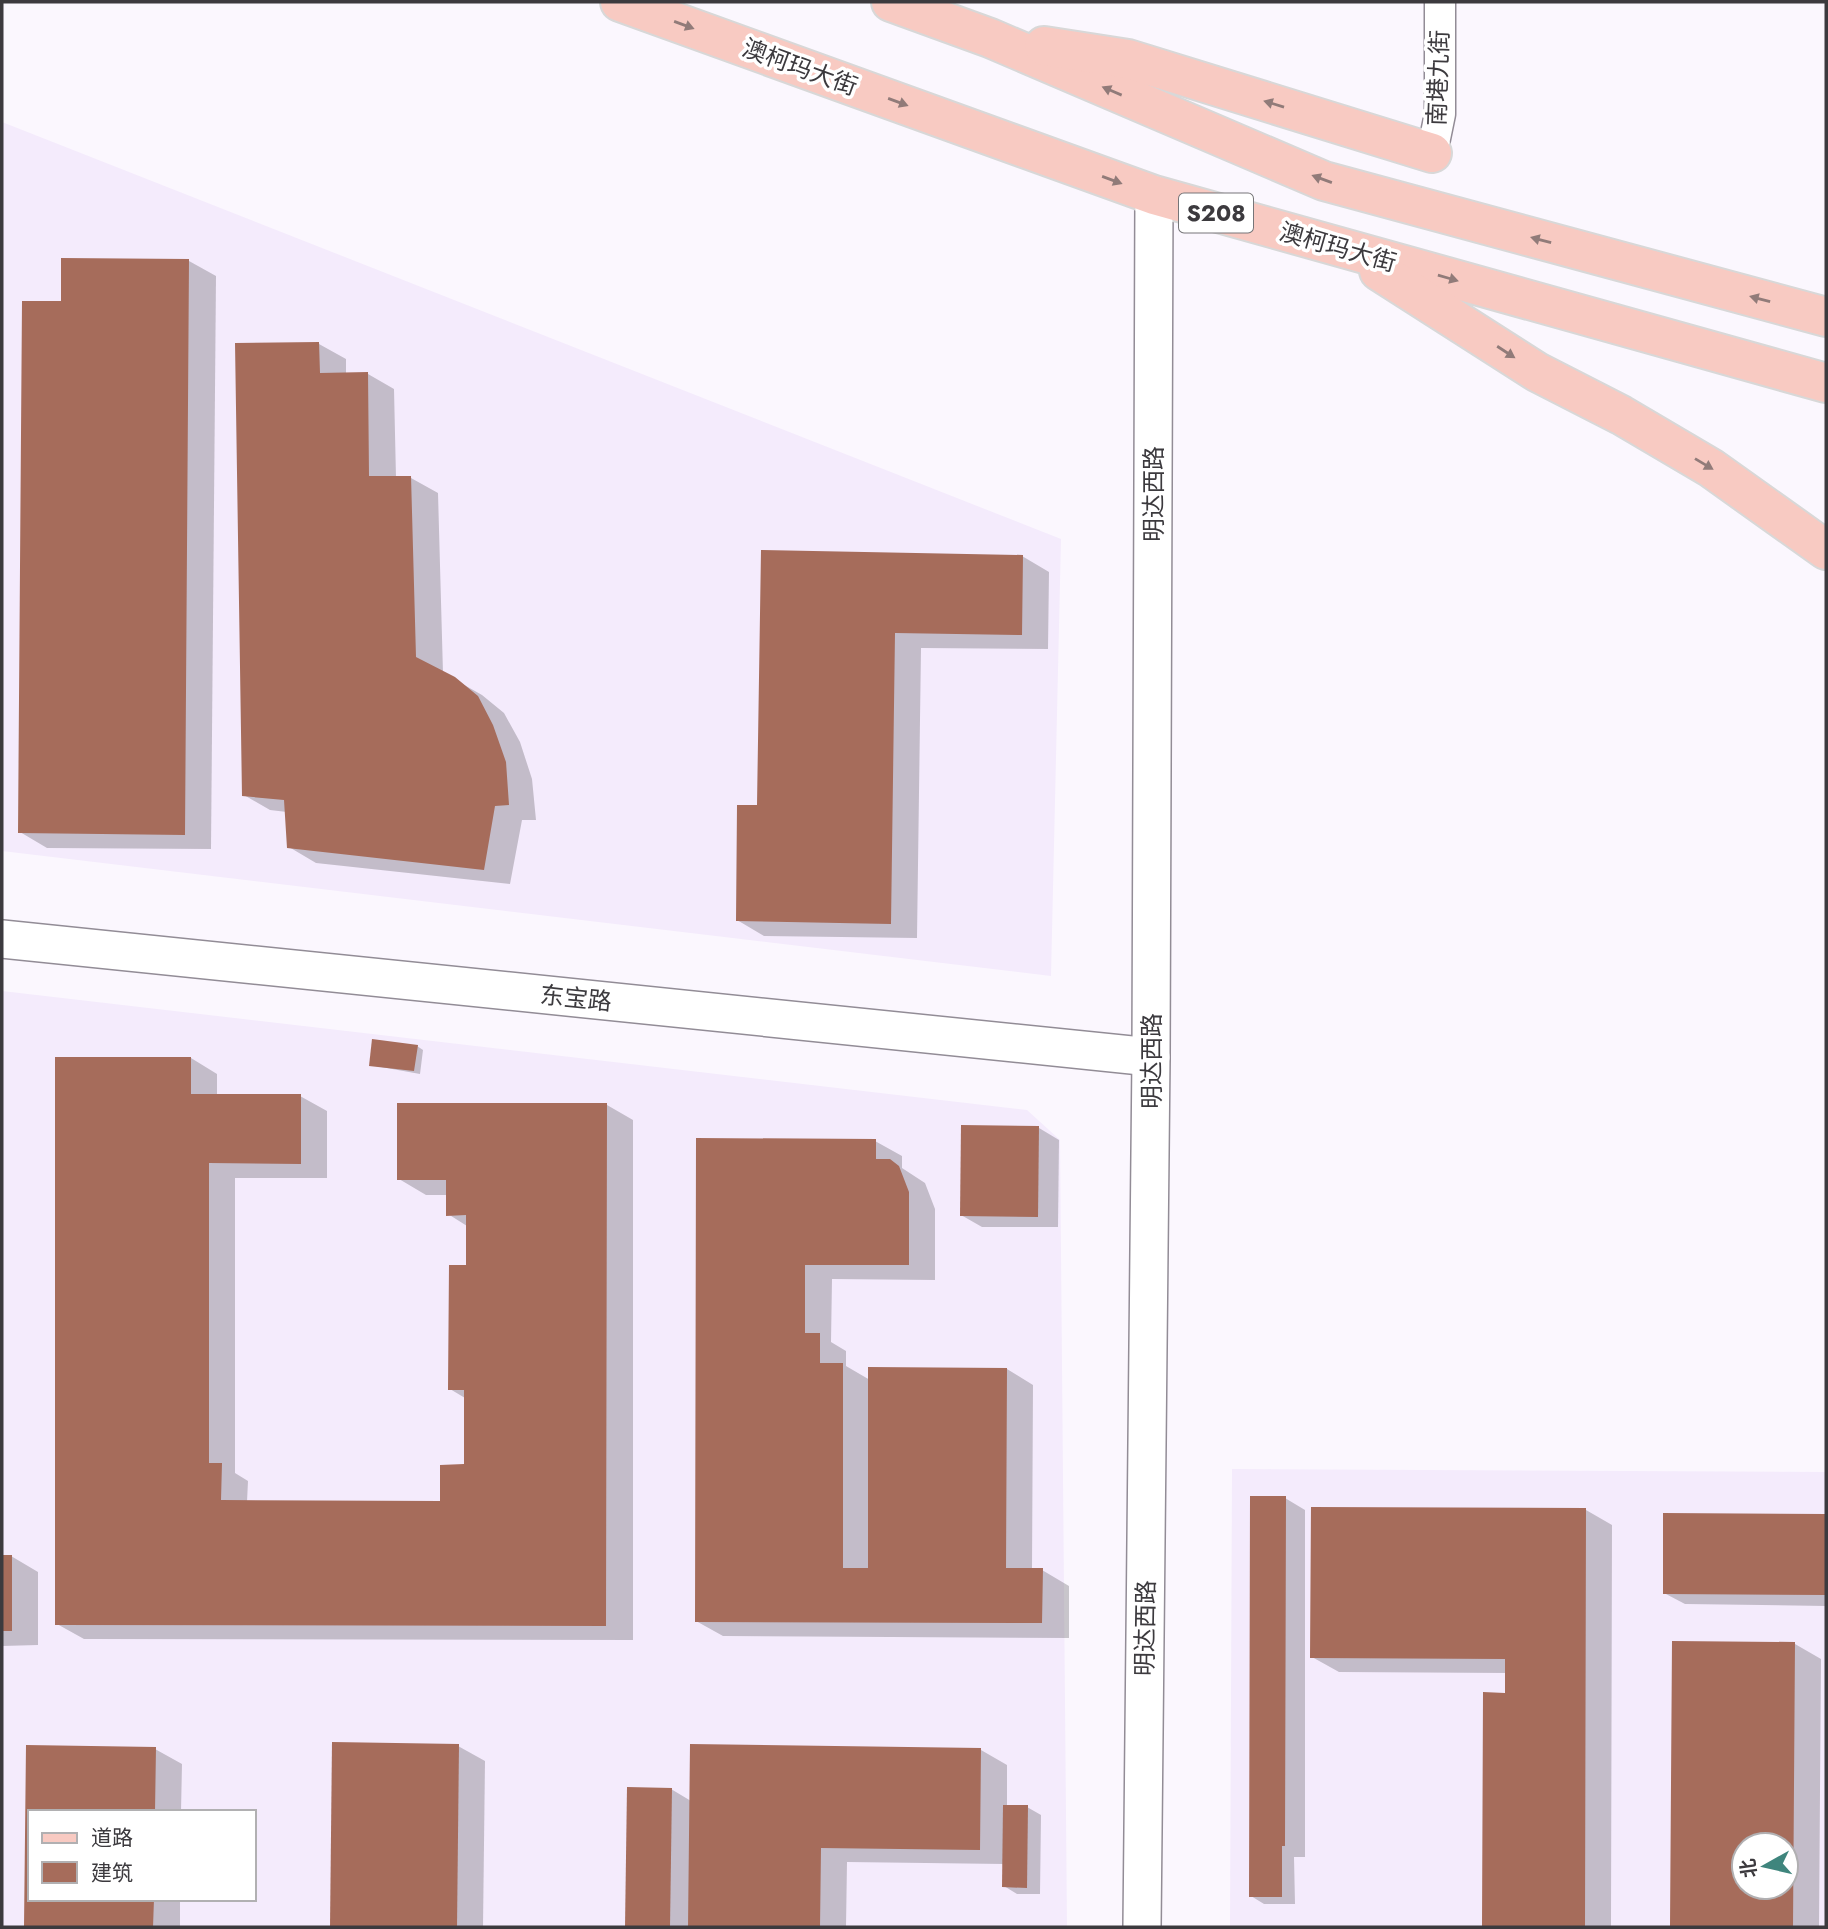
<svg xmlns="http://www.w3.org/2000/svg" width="1828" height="1929" viewBox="0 0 1828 1929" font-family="Jost,'Noto Sans SC',sans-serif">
  <rect width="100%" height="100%" fill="#fbf7fe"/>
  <g fill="#f4ebfc" fill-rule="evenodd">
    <path d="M2,122L1061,539L1051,976L2,851Z"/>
    <path d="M2,991L1027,1110L1060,1140L1067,1927H2ZM30,1812H254V1899H30Z"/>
    <path d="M1232,1469L1826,1472V1927H1230ZM1744,1845H1786V1887H1744Z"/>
  </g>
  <g fill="#0003" fill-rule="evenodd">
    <path d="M189,261L216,276L211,849L47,848L20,832L62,303Z"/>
    <path d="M319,344L346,359V374H368L394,389L396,478H411L438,493L443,673L482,695L504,713L520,742L532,779L536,820H522L510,884L316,863L289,847L287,812L270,810L244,795Z"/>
    <path d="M763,552L1022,556L1049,572L1048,649L921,648L917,938L764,936L737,920L759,807Z"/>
    <path d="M417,1046L423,1050L420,1074L370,1065Z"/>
    <path d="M191,1058L217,1074V1095L300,1096L327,1111V1178H235V1473L248,1481L247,1502H442L466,1466L465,1398L450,1389L467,1267V1226L448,1214V1195H426L399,1179L607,1105L633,1120V1640L84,1639L57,1624Z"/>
    <path d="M1039,1128L1059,1140L1058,1227H982L961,1215Z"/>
    <path d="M698,1140L875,1141L902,1156V1168L925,1183L935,1209V1280L832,1279L831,1342L846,1351V1366L870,1380L1007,1369L1033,1385L1032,1570H1042L1069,1586V1638L723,1636L696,1621Z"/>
    <path d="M1285,1498L1305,1510V1857H1294L1295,1904H1264L1251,1896Z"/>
    <path d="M1586,1510L1612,1525L1611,1927H1483L1484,1694H1507V1673L1339,1672L1312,1657Z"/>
    <path d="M1665,1514L1826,1516V1606L1685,1604L1664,1593Z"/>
    <path d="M2,1556H11L38,1572V1645L2,1646Z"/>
    <path d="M1674,1643L1795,1644L1821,1659L1819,1927H1672ZM1744,1845H1786V1887H1744Z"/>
    <path d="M334,1744L458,1746L485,1761L483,1927H332Z"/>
    <path d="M28,1747L155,1749L182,1764L181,1812H30V1899H180V1927H25Z"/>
    <path d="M981,1750L1007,1765V1806L1027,1807L1041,1815L1040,1894H1017L1004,1886V1864L847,1862L846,1927H627L628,1789H671L691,1801Z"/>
  </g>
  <g fill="#a66c5b" fill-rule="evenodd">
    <path d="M61,258L189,259L185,835L18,833L22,301H61Z"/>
    <path d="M319,342L320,373L368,372L369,476H411L416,657L455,677L478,696L493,725L506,762L509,805L495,806L484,870L287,848L284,800L242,796L235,343Z"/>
    <path d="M761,550L1023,555L1022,635L895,633L891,924L736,921L737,805H757Z"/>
    <path d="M372,1039L418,1045L414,1071L369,1066Z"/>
    <path d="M55,1057H191V1094H301V1164L209,1163V1463H222L221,1500L440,1501V1465L464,1464V1390H448L449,1265H466V1215L446,1216V1180H397V1103H607L606,1626L55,1625Z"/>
    <path d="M961,1125L1039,1126L1038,1217L960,1216Z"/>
    <path d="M696,1138L876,1139V1159H890L899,1166L909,1192V1265H805V1333H820V1363H843V1568H868V1367L1007,1368L1006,1568H1043L1042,1623L695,1622Z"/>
    <path d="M1250,1496H1286L1285,1846H1282V1897H1249Z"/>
    <path d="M1311,1507L1586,1508L1585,1927H1482L1483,1692L1505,1693V1659L1310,1658Z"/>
    <path d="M1663,1513L1826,1514V1595L1663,1594Z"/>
    <rect x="2" y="1555" width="10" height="76"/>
    <path d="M1672,1641L1795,1642L1793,1927H1670ZM1744,1845H1786V1887H1744Z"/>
    <path d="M332,1742L459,1744L457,1927H330Z"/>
    <path d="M690,1744L981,1748L980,1850L821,1848L820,1927H688Z"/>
    <path d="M26,1745L156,1747L155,1812H30V1899H154L153,1927H24Z"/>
    <path d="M627,1787L672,1788L670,1927H625Z"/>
    <path d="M1003,1805H1028L1027,1888L1002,1887Z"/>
  </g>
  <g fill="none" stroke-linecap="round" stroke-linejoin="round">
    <g stroke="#928c96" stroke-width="33">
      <path id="minor" d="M1432,153L1440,114V2"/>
    </g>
    <g stroke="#928c96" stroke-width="40">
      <g id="tertiary">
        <path d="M2,939L1151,1057"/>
        <path d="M1142,1927L1151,1057L1154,195"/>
      </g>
    </g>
    <g stroke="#d8d8d8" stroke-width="42">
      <g id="primary">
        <path d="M620,2L1154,195L1826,383"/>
        <path d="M891,2L990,38L1324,181L1826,317"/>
        <path d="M1044,46L1128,59L1432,153"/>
        <path d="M1379,271L1537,372L1621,415L1711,468L1826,550"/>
      </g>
    </g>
    <use href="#minor" stroke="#fff" stroke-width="30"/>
    <use href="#tertiary" stroke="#fff" stroke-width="37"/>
    <use href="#primary" stroke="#f8cac2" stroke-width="38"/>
  </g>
  <defs><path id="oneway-solid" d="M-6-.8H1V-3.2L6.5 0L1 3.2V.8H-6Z" transform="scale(1.75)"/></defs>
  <g fill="#917b79">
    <use href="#oneway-solid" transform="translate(684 25) rotate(20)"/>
    <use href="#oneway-solid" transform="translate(1112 91) rotate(-157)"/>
    <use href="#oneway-solid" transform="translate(898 102) rotate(20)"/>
    <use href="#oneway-solid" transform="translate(1274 104) rotate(-163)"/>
    <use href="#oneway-solid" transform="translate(1322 179) rotate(-160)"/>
    <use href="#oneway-solid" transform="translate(1112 180) rotate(20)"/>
    <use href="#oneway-solid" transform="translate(1541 240) rotate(-165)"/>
    <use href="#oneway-solid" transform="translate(1448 278) rotate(16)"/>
    <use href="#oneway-solid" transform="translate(1760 299) rotate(-165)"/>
    <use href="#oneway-solid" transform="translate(1506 352) rotate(33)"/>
    <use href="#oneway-solid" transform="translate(1704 464) rotate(31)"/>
  </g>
  <g text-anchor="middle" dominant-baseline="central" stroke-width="7" stroke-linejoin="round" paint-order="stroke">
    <rect fill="#fff" stroke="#767578" stroke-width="2" x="1179" y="193.5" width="74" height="39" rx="5"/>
    <g font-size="23" font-weight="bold" fill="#3c3a3e">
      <text x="1216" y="213">S208</text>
    </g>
    <g font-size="24" fill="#3c3a3e" stroke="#fff">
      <text transform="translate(800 67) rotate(20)">澳柯玛大街</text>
      <text transform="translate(1438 78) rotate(-88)">南塂九街</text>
      <text transform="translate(1338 247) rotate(16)">澳柯玛大街</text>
      <text transform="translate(1153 494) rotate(-90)">明达西路</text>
      <text transform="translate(576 998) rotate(6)">东宝路</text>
      <text transform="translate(1151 1061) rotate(-90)">明达西路</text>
      <text transform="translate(1145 1628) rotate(-89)">明达西路</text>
    </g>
  </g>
  <rect width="1828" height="1929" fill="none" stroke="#3c3a3e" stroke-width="7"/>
  <rect x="28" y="1810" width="228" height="91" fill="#ffffff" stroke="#b1b0b2" stroke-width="2"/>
  <rect x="42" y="1833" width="35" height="10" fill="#f8cac2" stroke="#b1b0b2" stroke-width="2"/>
  <text x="91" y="1845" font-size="21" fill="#3c3a3e">道路</text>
  <rect x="42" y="1862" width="35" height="21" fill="#a66c5b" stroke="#b1b0b2" stroke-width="2"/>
  <text x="91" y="1880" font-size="21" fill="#3c3a3e">建筑</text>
  <g transform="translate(1765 1866) rotate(262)"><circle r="33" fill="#ffffff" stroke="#b1b0b2" stroke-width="2"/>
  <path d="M0-5L12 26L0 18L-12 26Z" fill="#3f857d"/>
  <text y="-10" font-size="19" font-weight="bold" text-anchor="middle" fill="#3c3a3e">北</text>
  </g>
</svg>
